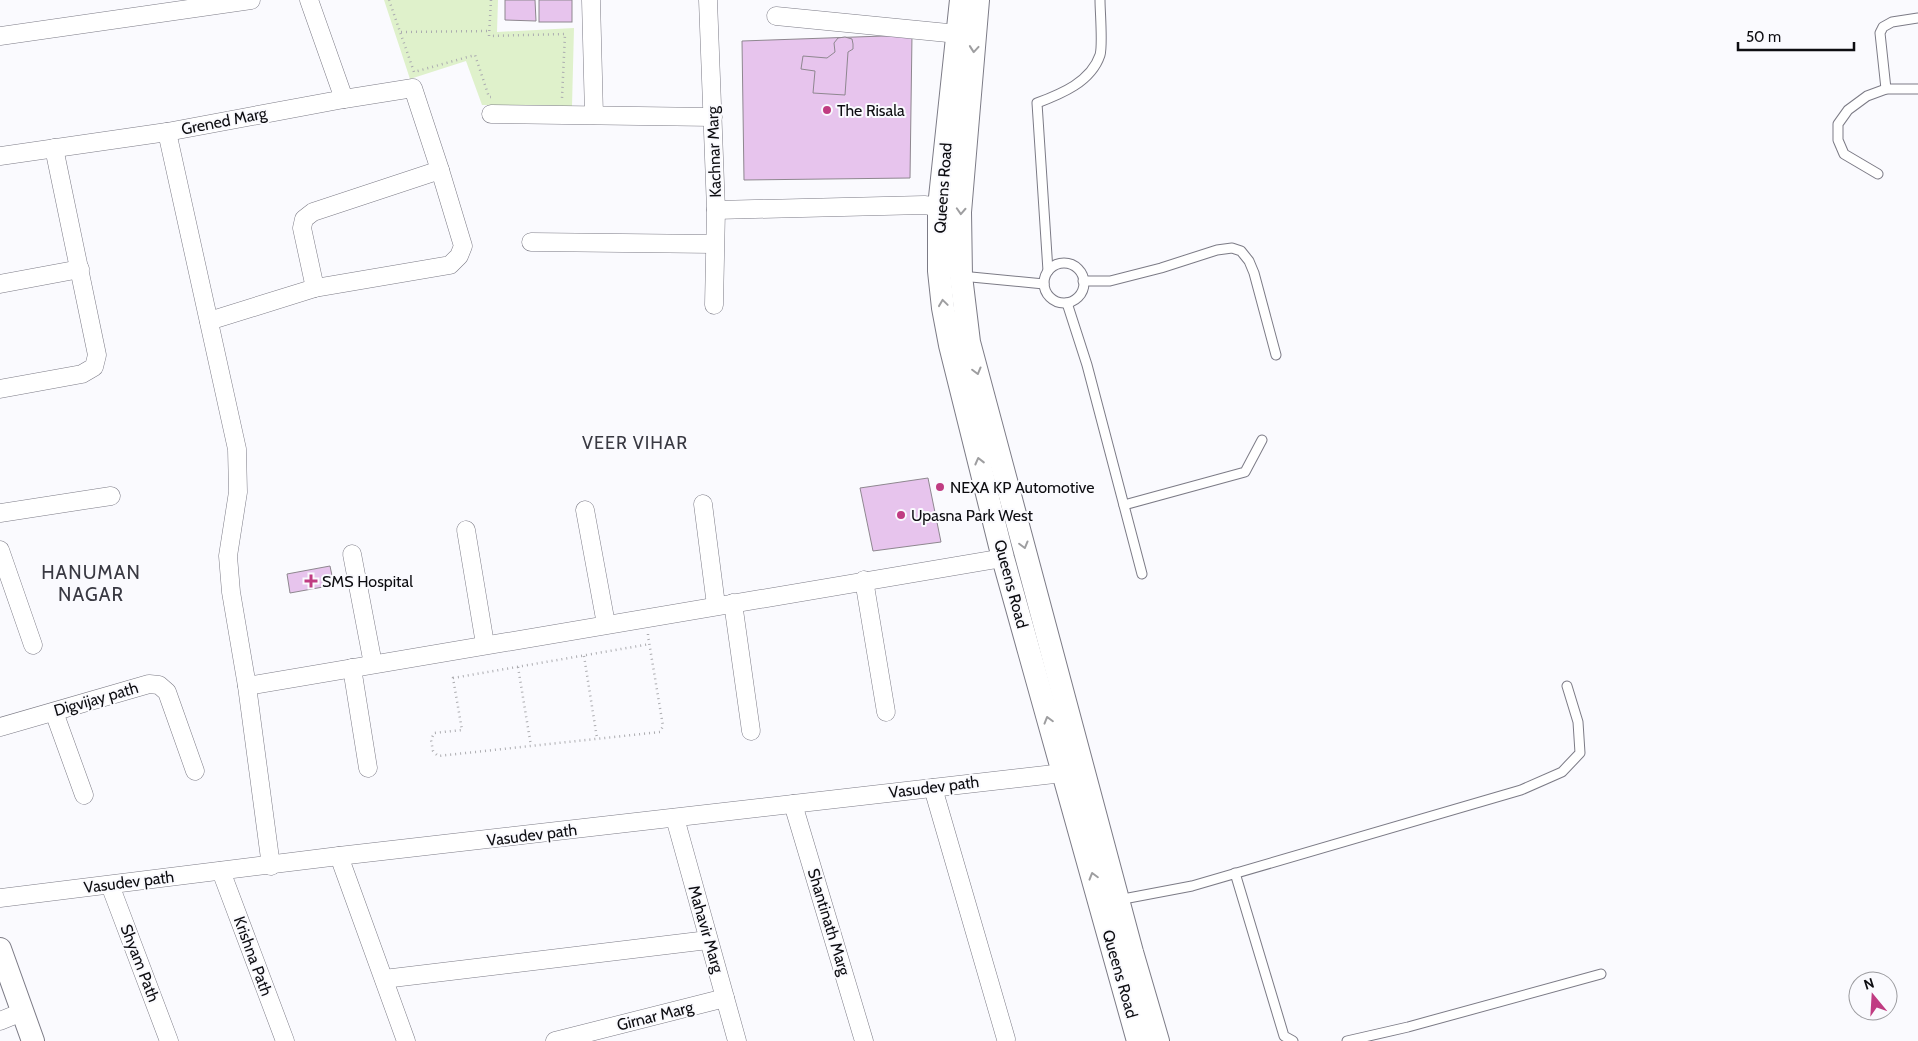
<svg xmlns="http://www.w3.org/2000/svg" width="1918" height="1041" viewBox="0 0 1918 1041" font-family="Cabin,sans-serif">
  <rect width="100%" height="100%" fill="#fafafe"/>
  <path fill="#dff1cb" d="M384,0H498L497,32L574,28L572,106L482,105L466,61L410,79Z"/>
  <g fill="#e7c4ed" stroke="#8e878f">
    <path d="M505,0H535L536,21L505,20Z"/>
    <rect x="539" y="0" width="33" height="22"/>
    <path d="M912,35L910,178L744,180L742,41Z"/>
    <path d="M845,37L852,39L853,44V49L848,52L845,95L813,93L815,71L801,69L803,56L827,58L835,52L834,43L838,38Z"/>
    <path d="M928,478L941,542L873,551L860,488Z"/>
    <path d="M330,566L334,585L290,593L287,574Z"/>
  </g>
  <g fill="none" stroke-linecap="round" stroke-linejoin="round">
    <g stroke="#7c7b86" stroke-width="11">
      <g id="service">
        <path d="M1886,89L1880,33L1883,27L1892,22L1918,18"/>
        <path d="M1878,174L1844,154L1838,140V124L1848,110L1867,96L1886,89H1918"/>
        <circle cx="1064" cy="283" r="20"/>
        <path d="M1048,271L1037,103C1061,94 1091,82 1100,55C1103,45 1100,12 1100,0"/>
        <path d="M961,276L1044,284"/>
        <path d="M1083,281H1110L1161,268L1217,250L1232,248L1241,251L1249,261L1254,273L1276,355"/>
        <path d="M1067,303L1087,365L1142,574"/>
        <path d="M1124,505L1245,472L1262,440"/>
        <path d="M1235,873L1284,1036L1293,1041"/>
        <path d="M1118,900L1192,886L1521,790L1562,772L1580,753L1578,722L1567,686"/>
        <path d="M1347,1041L1408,1027L1601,974"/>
      </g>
    </g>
    <g stroke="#7c7b86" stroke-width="19">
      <g id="minor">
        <path d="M591,0L594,115"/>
        <path d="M708,0L716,210L714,305"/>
        <path d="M776,16L958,34"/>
        <path d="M0,36L251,0"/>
        <path d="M491,114L713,117"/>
        <path d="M167,132L237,449L238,492L228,556L231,592L247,686L271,866"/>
        <path d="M0,156L167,132L344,99L309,0"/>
        <path d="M716,210L924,205L939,207"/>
        <path d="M531,242L714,244"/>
        <path d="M0,284L80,269"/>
        <path d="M315,288L302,228L304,219L313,212L440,170"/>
        <path d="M209,321L315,288L450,265L459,256L463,246L440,170L413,88L344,99"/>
        <path d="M0,389L82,374L94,367L97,355L54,148"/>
        <path d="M703,504L716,605"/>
        <path d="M585,510L606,624"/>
        <path d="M0,513L111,496"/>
        <path d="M466,530L485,644"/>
        <path d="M0,550L33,645"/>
        <path d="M352,554L373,664"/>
        <path d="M864,580L886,712"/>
        <path d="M733,603L751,731"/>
        <path d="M352,668L368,768"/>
        <path d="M247,686L1003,558"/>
        <path d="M54,712L84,795"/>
        <path d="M0,727L149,684L159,685L167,692L195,771"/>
        <path d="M933,788L1006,1039"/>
        <path d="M793,804L864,1041"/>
        <path d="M675,818L737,1041"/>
        <path d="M339,856L406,1041"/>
        <path d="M221,871L285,1041"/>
        <path d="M110,885L169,1041"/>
        <path d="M0,898L339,856L1063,773"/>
        <path d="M384,979L708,940"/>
        <path d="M0,1021L22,1012"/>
        <path d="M555,1041L725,998"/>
      </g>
    </g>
    <g stroke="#7c7b86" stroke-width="24">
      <g id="tertiary">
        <path d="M961,0L939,207V271L943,308L950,345L1003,558L1138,1041"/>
        <path d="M978,0L960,212L961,276L969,342L1132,952L1158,1041"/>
        <path d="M0,949L33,1041"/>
      </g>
    </g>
    <g stroke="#acacb0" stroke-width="2.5" stroke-dasharray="1 4" stroke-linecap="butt">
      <path d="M389,0L414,72L475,55L489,97H491"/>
      <path d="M491,0L489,36L565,34L562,98"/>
      <path d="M401,32L489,31"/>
      <path d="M648,634V636L663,726L660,732L438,756L433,751L431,740L434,733L462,730L453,678L650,644"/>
      <path d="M584,656L597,738"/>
      <path d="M518,667L531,746"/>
    </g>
    <use href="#service" stroke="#fff" stroke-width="9"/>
    <use href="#minor" stroke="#fff" stroke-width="18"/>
    <use href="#tertiary" stroke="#fff" stroke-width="22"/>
  </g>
  <defs><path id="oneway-chevron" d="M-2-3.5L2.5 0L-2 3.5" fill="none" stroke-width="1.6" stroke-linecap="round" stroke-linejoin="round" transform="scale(1.25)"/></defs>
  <g stroke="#9e9ea0">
    <use href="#oneway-chevron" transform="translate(974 49) rotate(95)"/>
    <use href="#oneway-chevron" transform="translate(961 211) rotate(93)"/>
    <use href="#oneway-chevron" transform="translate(943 303) rotate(-98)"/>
    <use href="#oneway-chevron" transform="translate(977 371) rotate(75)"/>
    <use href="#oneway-chevron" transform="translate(979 461) rotate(-104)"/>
    <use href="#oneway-chevron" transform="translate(1024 545) rotate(75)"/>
    <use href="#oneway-chevron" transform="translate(1048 720) rotate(-106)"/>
    <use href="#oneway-chevron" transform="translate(1093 876) rotate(-106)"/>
  </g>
  <g fill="#c03c82" stroke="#fafafe" stroke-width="2">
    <circle cx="827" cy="110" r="5"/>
    <circle cx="940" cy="487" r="5"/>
    <circle cx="901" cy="515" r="5"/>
    <path d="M308.5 573.5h5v5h5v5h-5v5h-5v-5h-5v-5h5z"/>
  </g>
  <g text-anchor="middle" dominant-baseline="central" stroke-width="4" stroke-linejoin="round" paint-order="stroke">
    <g font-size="16" fill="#0d0d11" stroke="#fafafe" text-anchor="start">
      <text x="837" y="110">The Risala</text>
      <text x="950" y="487">NEXA KP Automotive</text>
      <text x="911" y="515">Upasna Park West</text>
      <text x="322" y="581">SMS Hospital</text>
    </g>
    <g font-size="16" fill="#0d0d11" stroke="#fafafe">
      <text transform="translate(224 121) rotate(-11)">Grened Marg</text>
      <text transform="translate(714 152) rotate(-92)">Kachnar Marg</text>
      <text transform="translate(943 188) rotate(-86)">Queens Road</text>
      <text transform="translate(1011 584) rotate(75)">Queens Road</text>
      <text transform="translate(96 699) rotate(-16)">Digvijay path</text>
      <text transform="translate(934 787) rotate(-7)">Vasudev path</text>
      <text transform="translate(532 835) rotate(-7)">Vasudev path</text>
      <text transform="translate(129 882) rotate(-7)">Vasudev path</text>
      <text transform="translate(829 922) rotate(73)">Shantinath Marg</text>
      <text transform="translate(706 929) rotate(74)">Mahavir Marg</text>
      <text transform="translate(253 956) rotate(70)">Krishna Path</text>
      <text transform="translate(140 963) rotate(69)">Shyam Path</text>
      <text transform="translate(1120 974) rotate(74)">Queens Road</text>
      <text transform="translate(655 1016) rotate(-14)">Girnar Marg</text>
    </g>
    <g font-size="18" letter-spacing="1" fill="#393942" stroke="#fafafe">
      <text x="635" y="443">VEER VIHAR</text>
    </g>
    <g font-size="19" letter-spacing="1" fill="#393942" stroke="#fafafe">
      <text x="91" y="572">HANUMAN<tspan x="91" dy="22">NAGAR</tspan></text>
    </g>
  </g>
  <g transform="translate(1873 996) rotate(342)"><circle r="24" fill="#fafafe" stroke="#9b9b9f"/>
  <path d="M0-4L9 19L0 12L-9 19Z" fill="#c03c82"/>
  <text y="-8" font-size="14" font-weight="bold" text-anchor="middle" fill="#0d0d11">N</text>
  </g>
  <path d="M1738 42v8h116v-8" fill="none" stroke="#0d0d11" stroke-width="2.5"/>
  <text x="1746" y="42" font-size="15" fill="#0d0d11" stroke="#fafafe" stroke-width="4" paint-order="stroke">50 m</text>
</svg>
